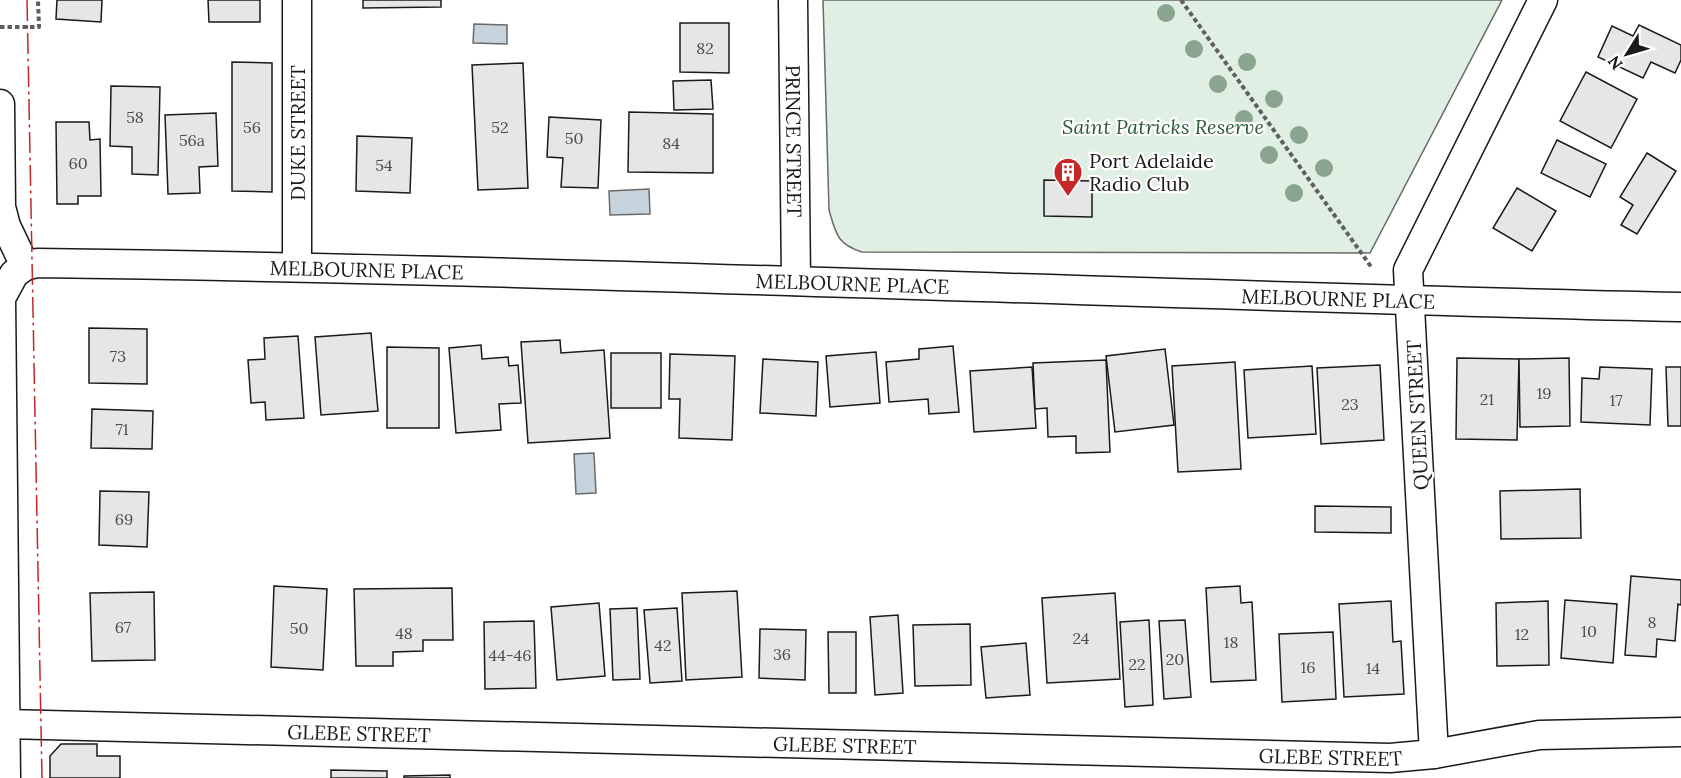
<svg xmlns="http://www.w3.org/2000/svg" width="1681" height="778" viewBox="0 0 1681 778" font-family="Lora,serif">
  <rect width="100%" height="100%" fill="#fff"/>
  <path fill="#e0efe3" stroke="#6a6a6a" stroke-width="1.5" d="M823,0H1502L1370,253L862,252C837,244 836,234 829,210Z"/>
  <g fill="#c6d2dc" stroke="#6a6a6a" stroke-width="1.5">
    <path d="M474,24L507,25V44L473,43Z"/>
    <path d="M649,189L650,214L610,215L609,191Z"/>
    <path d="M594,453L596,493L576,494L574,454Z"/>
  </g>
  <g fill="#e6e6e6" stroke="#1a1a1a" stroke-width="1.5">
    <path d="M57,0H102L101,22L56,19Z"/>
    <path d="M208,0H260V22H209Z"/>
    <path d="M363,0H441V7L363,8Z"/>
    <path d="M680,23H729V73L680,72Z"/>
    <path d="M1639,25L1681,45V60L1675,73L1651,62L1643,78L1598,57L1612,26L1633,36Z"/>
    <path d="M232,62L272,63V192L232,191Z"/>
    <path d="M523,63L528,188L478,190L472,65Z"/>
    <path d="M1586,72L1637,99L1611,148L1560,121Z"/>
    <path d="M711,80L713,109L674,110L673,81Z"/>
    <path d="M111,86L160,87L158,175L132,174V147L110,146Z"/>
    <path d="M629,112L713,114V173L628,172Z"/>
    <path d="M216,113L218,166L199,167L200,193L168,194L165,115Z"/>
    <path d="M549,117L601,120L598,188L561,187L563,158L547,157Z"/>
    <path d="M56,122H89L90,140L100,139L101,196H78V204H57Z"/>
    <path d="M357,136L412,138L410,193L356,191Z"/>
    <path d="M1557,140L1606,164L1590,197L1541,173Z"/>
    <path d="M1647,153L1676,171L1637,234L1621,225L1633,205L1620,197Z"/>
    <path d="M1044,180L1092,181V217L1044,216Z"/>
    <path d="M1517,188L1556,211L1532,251L1493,228Z"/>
    <path d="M89,328L147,329V384L89,383Z"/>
    <path d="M371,333L378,411L321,415L315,337Z"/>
    <path d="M298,336L304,418L266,420L265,402L251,403L248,360L265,359L264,338Z"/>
    <path d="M560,340L561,353L604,350L610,438L528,443L521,342Z"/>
    <path d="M481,345L482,359L508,357L509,366L518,365L521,403L499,404L501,430L456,433L449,348Z"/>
    <path d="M953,346L959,412L929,414L928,399L889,402L886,362L919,359V349Z"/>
    <path d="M387,347L439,348V428H387Z"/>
    <path d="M1165,349L1174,425L1115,432L1106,356Z"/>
    <path d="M876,352L880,403L830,407L826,356Z"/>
    <rect x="611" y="353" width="50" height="55"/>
    <path d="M670,354L735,356L732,440L679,438L680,399H669Z"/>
    <path d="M1457,358L1519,359L1517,440L1456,439Z"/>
    <path d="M1569,358L1570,426L1520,427L1519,359Z"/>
    <path d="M763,359L818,362L816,416L760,413Z"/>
    <path d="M1106,360L1110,452L1076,453V436L1048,437L1047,408L1035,409L1033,363Z"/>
    <path d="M1235,362L1241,469L1178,472L1172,366Z"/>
    <path d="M1380,365L1384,440L1321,444L1317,368Z"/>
    <path d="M1312,366L1316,434L1248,438L1244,370Z"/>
    <path d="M1032,367L1036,428L974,432L970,371Z"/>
    <path d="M1600,367L1652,369L1650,425L1581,422L1582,378L1599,379Z"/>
    <path d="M1666,367H1681V426H1668Z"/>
    <path d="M92,409L153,411L152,449L91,448Z"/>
    <path d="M1580,489L1581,538L1501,539L1500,491Z"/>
    <path d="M100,491L149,492L147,547L99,545Z"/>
    <path d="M1315,506L1391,507V533L1315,532Z"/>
    <path d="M1631,576L1681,580V605L1678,604L1675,641L1657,639L1656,657L1625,655Z"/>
    <path d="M274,586L327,589L323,670L271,667Z"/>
    <path d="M1240,586L1241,603L1252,602L1256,680L1211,682L1206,588Z"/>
    <path d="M452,588L453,640H423V651L393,652V666H356L354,589Z"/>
    <path d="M737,591L742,677L686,680L682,593Z"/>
    <path d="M154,592L155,660L92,661L90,593Z"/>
    <path d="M1115,593L1120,679L1047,683L1042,598Z"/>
    <path d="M1565,600L1617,604L1613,663L1561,658Z"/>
    <path d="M1391,601L1393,642L1401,641L1404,694L1344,697L1339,604Z"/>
    <path d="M1548,601L1549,665L1497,666L1496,603Z"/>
    <path d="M599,603L605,676L557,680L551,607Z"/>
    <path d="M637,608L640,679L613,680L610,609Z"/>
    <path d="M677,608L682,681L650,683L644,610Z"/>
    <path d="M898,615L903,693L875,695L870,617Z"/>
    <path d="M1149,620L1153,705L1125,707L1120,622Z"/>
    <path d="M1185,620L1191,697L1164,699L1159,621Z"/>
    <path d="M534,621L536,688L485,689L484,622Z"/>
    <path d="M970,624L971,685L915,686L913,625Z"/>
    <path d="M760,629L806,630L805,680L759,678Z"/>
    <path d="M828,632H856V693H829Z"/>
    <path d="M1333,632L1336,699L1282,702L1279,634Z"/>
    <path d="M1026,643L1030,695L986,698L981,647Z"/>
    <path d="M61,744H97V756H120V778H50V756Z"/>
    <path d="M331,770L387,771V778H331Z"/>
    <path d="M450,775V778H404V776Z"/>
  </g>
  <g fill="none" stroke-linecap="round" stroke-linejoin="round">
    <g stroke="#1a1a1a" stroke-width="31">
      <g id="street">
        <path id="s1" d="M793,0L796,281"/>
        <path d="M0,104L1,207L6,226L25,266L14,274L1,298L6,778"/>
        <path id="s2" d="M25,266L37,263C586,270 1133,295 1681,307"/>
        <path d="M297,266V0"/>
        <path id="s3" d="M5,724L1390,758L1434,754L1539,735L1681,732"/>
        <path d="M1434,754L1408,270L1543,0"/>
      </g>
    </g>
    <g stroke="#5f5f5f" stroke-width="4" stroke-dasharray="4.5 3" stroke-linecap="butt">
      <path d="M1181,0L1372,268"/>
      <path d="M0,27H39L38,0"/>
    </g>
    <use href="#street" stroke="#fff" stroke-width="28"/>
    <path stroke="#c62828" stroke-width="1.5" stroke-dasharray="21 4.5 3 4.5" stroke-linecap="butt" d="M27,0L42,778"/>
  </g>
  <g fill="#8aa48f">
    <circle cx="1166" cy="13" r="9"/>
    <circle cx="1194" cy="49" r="9"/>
    <circle cx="1247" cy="62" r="9"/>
    <circle cx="1218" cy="84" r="9"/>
    <circle cx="1274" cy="99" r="9"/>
    <circle cx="1244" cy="119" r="9"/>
    <circle cx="1299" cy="135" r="9"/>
    <circle cx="1269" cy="155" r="9"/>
    <circle cx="1324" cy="168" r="9"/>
    <circle cx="1294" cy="193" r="9"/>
  </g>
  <defs>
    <g id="building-pin" transform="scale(1.5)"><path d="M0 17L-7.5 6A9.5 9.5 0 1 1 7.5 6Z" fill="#c62828" stroke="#fff"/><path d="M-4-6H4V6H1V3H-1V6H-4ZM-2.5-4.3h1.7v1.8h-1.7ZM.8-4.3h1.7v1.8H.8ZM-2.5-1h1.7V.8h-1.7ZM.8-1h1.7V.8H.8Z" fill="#fff"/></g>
  </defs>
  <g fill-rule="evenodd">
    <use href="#building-pin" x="1068" y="172"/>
  </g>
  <g text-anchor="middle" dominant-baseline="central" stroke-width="4.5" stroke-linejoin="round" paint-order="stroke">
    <g font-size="16" fill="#4d4d4d">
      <text x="705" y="48">82</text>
      <text x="135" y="117">58</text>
      <text x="252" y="127">56</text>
      <text x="500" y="127">52</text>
      <text x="574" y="138">50</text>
      <text x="192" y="140">56a</text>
      <text x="671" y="143">84</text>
      <text x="78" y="163">60</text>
      <text x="384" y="165">54</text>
      <text x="118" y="356">73</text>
      <text x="1544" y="393">19</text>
      <text x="1487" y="399">21</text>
      <text x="1616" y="400">17</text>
      <text x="1350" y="404">23</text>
      <text x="122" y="429">71</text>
      <text x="124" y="519">69</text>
      <text x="1652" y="622">8</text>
      <text x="123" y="627">67</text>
      <text x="299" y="628">50</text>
      <text x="1589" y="631">10</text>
      <text x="404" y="633">48</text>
      <text x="1522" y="634">12</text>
      <text x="1081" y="638">24</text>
      <text x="1231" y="642">18</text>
      <text x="663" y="645">42</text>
      <text x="782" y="654">36</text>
      <text x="510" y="655">44-46</text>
      <text x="1175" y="659">20</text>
      <text x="1137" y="664">22</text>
      <text x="1308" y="667">16</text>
      <text x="1373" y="668">14</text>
    </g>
    <g font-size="20" font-style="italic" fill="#2b5a34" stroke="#fff">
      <text x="1163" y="126">Saint Patricks Reserve</text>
    </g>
    <g font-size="20" fill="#1a1a1a" stroke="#fff">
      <text transform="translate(297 133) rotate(-90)">DUKE STREET</text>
      <text stroke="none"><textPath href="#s1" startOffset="141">PRINCE STREET</textPath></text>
      <text stroke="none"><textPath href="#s2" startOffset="342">MELBOURNE PLACE</textPath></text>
      <text stroke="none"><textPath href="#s2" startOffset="828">MELBOURNE PLACE</textPath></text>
      <text stroke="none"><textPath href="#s2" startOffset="1314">MELBOURNE PLACE</textPath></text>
      <text transform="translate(1417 415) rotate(-93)">QUEEN STREET</text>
      <text stroke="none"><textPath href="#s3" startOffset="354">GLEBE STREET</textPath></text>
      <text stroke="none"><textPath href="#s3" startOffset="840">GLEBE STREET</textPath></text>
      <text stroke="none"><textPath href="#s3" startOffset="1326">GLEBE STREET</textPath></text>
    </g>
    <g font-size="20" fill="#1a1a1a" stroke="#fff" text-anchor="start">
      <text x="1089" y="160">Port Adelaide<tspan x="1089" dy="23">Radio Club</tspan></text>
    </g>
  </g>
  <g transform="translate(1627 54) rotate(233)" stroke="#ffffff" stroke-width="4.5" paint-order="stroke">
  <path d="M0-4.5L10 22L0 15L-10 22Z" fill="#1a1a1a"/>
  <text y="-9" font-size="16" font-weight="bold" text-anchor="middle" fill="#1a1a1a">N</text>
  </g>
</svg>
